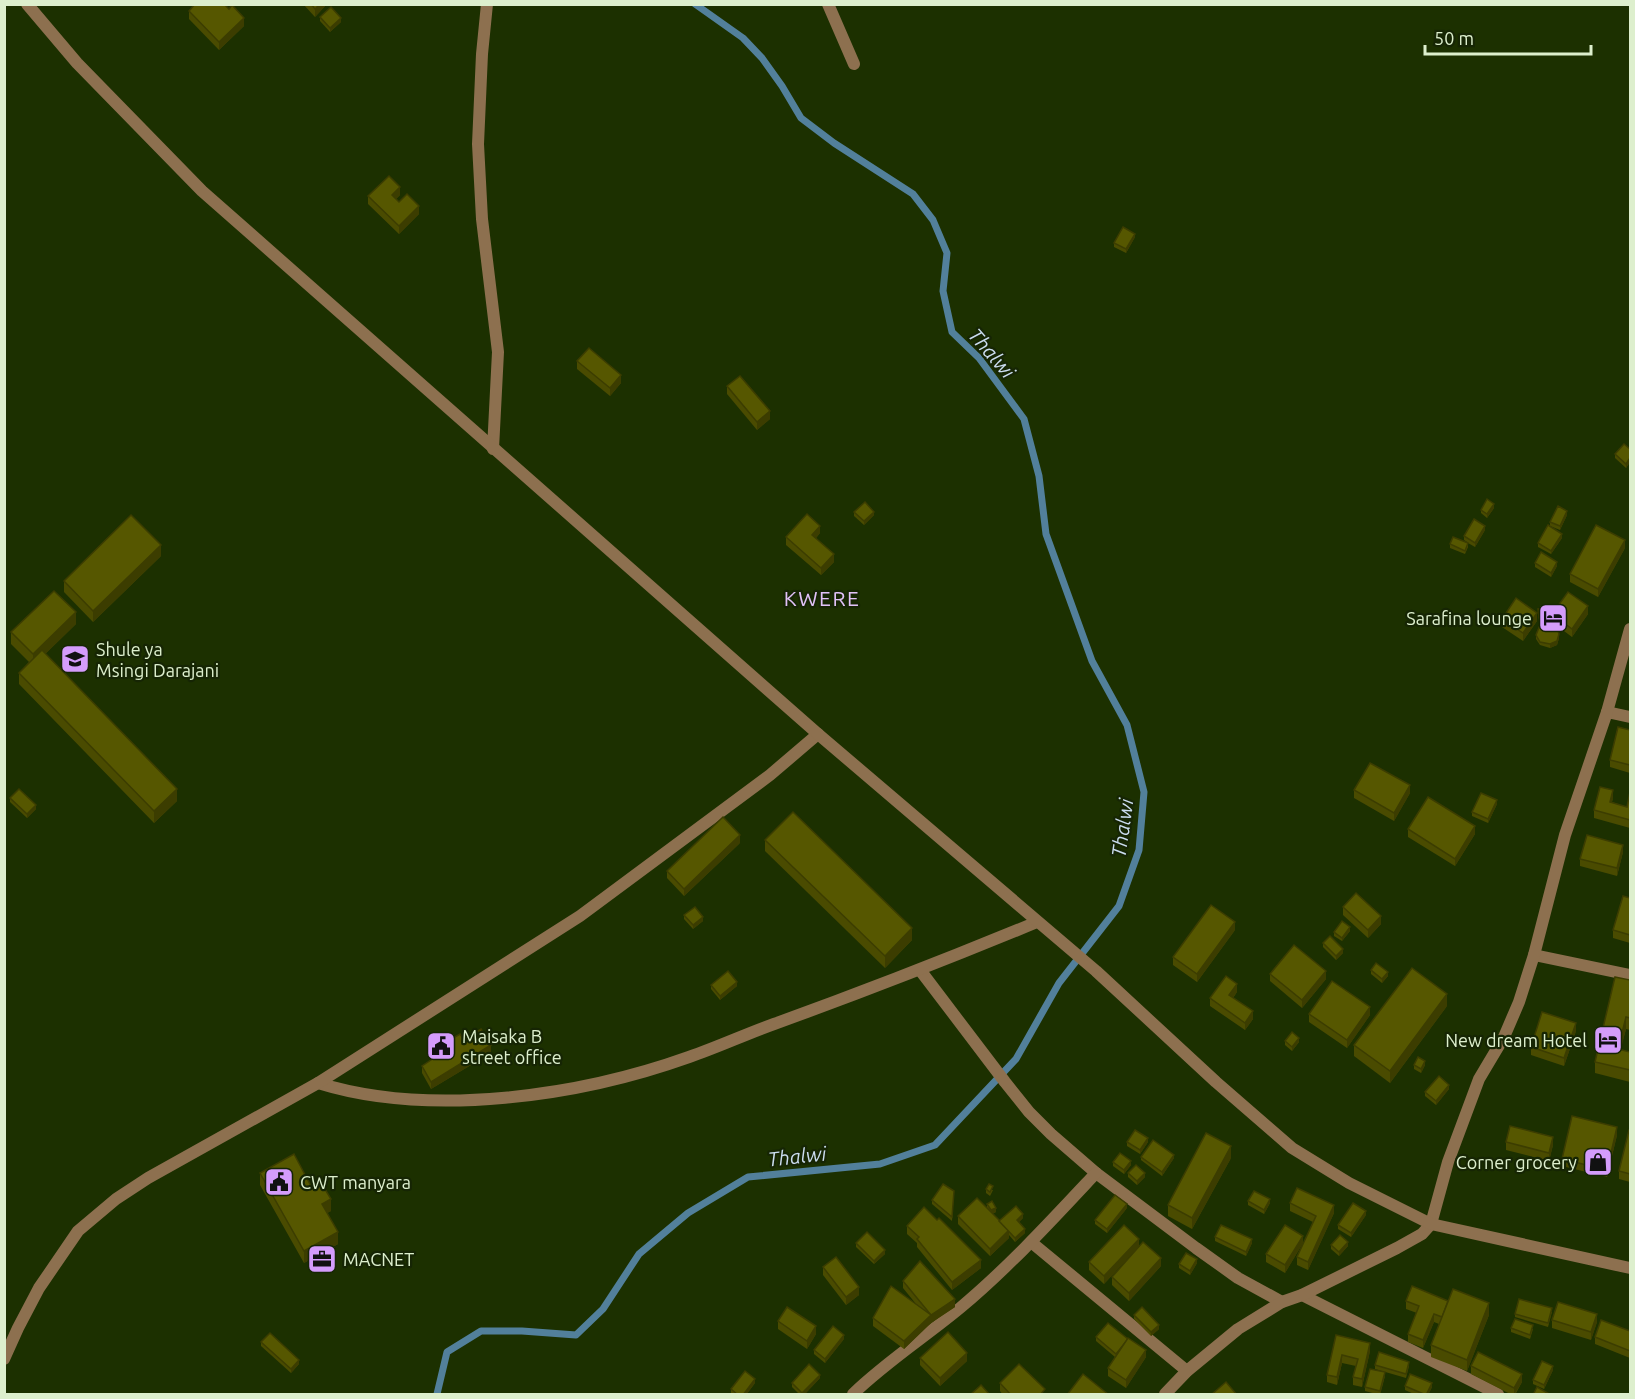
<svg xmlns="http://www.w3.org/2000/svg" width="1635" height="1399" viewBox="0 0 1635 1399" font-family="Ubuntu,sans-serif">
  <rect width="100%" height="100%" fill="#1c3000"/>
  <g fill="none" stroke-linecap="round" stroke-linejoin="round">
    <path stroke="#52809b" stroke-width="7" d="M437,1394L447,1352L481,1331H522L576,1335L603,1309L639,1254L688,1213L748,1177L880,1164L935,1145L1016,1059L1059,983L1119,906L1139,850L1144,792L1127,725L1092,661L1046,534L1039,476L1024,419L979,358L952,332L943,291L947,253L933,220L913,194L834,143L801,118L782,86L762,58L743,38L695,4"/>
    <g stroke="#8d704f" stroke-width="12">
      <path d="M487,4L482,54L478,144L482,219L498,352L493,449"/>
      <path d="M828,4L854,64"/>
      <path d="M1607,712L1630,717"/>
      <path d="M1534,955L1630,975"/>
      <path d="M920,970L1005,1082L1029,1112L1051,1134L1096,1173L1196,1248L1238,1278L1282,1302"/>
      <path d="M318,1083C431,1118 580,1096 689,1057C718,1047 746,1034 774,1024C863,992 950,958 1037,922"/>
      <path d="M1031,1242L1187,1371"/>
      <path d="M1302,1295L1498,1394"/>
      <path d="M4,1359L18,1328L39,1288L78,1231L116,1199L148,1178L318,1083L580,916L770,775L818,734"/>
      <path d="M853,1394C886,1362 925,1337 960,1308C1009,1267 1052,1220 1096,1173"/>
      <path d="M1165,1394L1187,1371L1238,1329L1282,1302L1302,1295L1397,1248L1422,1234L1431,1224L1448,1162L1479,1079L1504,1037L1519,1002L1534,955L1565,835L1607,712L1630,629"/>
    </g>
    <path stroke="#8d704f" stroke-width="12" d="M27,4L77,63L202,191L818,734L1096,971L1216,1082L1292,1148L1349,1183L1431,1224L1630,1268"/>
  </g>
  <g fill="#4a4b00">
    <path d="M303,4H327L315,17Z"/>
    <path d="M189,11L244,26L219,50L189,19Z"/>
    <path d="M320,17L341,22L330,32L320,21Z"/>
    <path d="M400,195L396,199L399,202L419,214L399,234L368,204V196Z"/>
    <path d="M1135,237L1126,253L1114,247V243Z"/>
    <path d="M577,361L621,383L610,396L577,369Z"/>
    <path d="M727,386L770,419L757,430L727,394Z"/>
    <path d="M1630,449V462L1626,468L1615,458V454Z"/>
    <path d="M1494,508L1487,518L1481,513V510Z"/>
    <path d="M854,512L874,515L864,525L854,516Z"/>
    <path d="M1567,515L1560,530L1550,526V522Z"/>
    <path d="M1485,530L1475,547L1468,543V547L1465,554L1450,548V544L1467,542L1464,540V536Z"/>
    <path d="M820,533L816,538L834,562L821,575L786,545V537Z"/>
    <path d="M1562,538L1551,554L1538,547V543Z"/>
    <path d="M1625,548L1598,597L1570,582V574Z"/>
    <path d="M161,556L93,622L64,592V581Z"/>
    <path d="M1535,563L1557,566L1551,577L1535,567Z"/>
    <path d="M1538,609L1552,614H1588L1572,637L1552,622V620L1539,622Z"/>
    <path d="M1502,619L1537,621L1523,641L1502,627Z"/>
    <path d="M76,624L45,654L177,801L154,823L19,684V673L29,662L11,644V632Z"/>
    <path d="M1536,635L1559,638L1557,645L1550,648L1540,645L1536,639Z"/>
    <path d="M1630,730V773L1610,767V760Z"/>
    <path d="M1354,790L1410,793L1394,821L1354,798Z"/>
    <path d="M1630,792V828L1594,818V810L1613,798L1612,802L1627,807Z"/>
    <path d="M10,798L36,809L27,818L10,802Z"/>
    <path d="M1497,804L1488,823L1472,816V812Z"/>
    <path d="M1408,829L1475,834L1455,866L1408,837Z"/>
    <path d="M765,840L912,940L885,968L765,851Z"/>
    <path d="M740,843L684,896L667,878V871Z"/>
    <path d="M1623,852L1617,876L1580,866V859Z"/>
    <path d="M1630,898V943L1613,938V930Z"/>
    <path d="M1343,907L1381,924L1368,938L1343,915Z"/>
    <path d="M684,915L703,921L693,929L684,919Z"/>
    <path d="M1235,930L1197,982L1173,965V957Z"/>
    <path d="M1350,931L1342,941L1334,936V932Z"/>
    <path d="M1323,943L1343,953L1336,960L1323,947Z"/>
    <path d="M1371,970L1388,976L1382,983L1371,974Z"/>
    <path d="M1270,974L1326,979L1302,1008L1270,981Z"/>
    <path d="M1630,980V1030L1626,1029L1620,1050L1630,1052V1082L1595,1073V1062Z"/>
    <path d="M711,985L737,986L720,1000L711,989Z"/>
    <path d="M1237,992L1233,998L1253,1019L1245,1030L1210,1006V998Z"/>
    <path d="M1447,1006L1390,1083L1354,1056V1045Z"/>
    <path d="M1309,1014L1370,1015L1347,1048L1309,1022Z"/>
    <path d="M1576,1031L1564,1066L1531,1055V1047Z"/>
    <path d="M464,1040L491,1053L431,1089L422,1073V1066L443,1052V1044Z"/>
    <path d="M1285,1041L1299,1042L1292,1051L1285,1045Z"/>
    <path d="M1414,1065H1425L1421,1073L1414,1069Z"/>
    <path d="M1449,1089L1436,1105L1425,1096V1092Z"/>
    <path d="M1630,1130V1182L1619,1179V1171Z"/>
    <path d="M1617,1135L1607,1177L1562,1166V1159Z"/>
    <path d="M1127,1142H1148L1140,1154L1127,1146Z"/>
    <path d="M1506,1142L1553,1145L1549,1161L1506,1150Z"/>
    <path d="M1141,1157L1174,1158L1162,1176L1141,1160Z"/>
    <path d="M1231,1158L1192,1229L1168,1216V1205Z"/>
    <path d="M1113,1162L1131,1165L1124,1174L1113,1166Z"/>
    <path d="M260,1173L311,1186L331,1211L327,1213L338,1244L304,1263L260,1185Z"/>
    <path d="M1128,1173L1145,1177L1137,1185L1128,1177Z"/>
    <path d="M986,1189L993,1190L990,1196L986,1193Z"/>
    <path d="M954,1191L952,1221L932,1204V1200Z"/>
    <path d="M1248,1201L1270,1203L1264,1214L1248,1205Z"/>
    <path d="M1290,1203L1334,1213L1308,1270L1297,1265V1257L1313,1222L1290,1211Z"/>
    <path d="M987,1204L996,1212L992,1214L999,1221L1023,1218L1019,1222L1025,1233L1015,1242L1009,1235V1238L990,1256L958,1224V1216L987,1208Z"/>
    <path d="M1127,1208L1107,1233L1095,1224V1220Z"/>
    <path d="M1366,1215L1351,1237L1338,1229V1225Z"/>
    <path d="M907,1226L981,1268L952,1290L917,1247V1243L907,1234Z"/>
    <path d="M1215,1237L1252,1243L1246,1256L1215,1241Z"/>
    <path d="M856,1243L885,1254L874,1264L856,1247Z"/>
    <path d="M1303,1243L1285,1273L1266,1262V1254Z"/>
    <path d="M1331,1245L1348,1246L1339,1256L1331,1249Z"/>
    <path d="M1139,1246L1104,1284L1089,1270V1262Z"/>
    <path d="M1197,1263L1190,1275L1179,1268V1264Z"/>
    <path d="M1161,1266L1129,1301L1112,1285V1277Z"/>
    <path d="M823,1267L859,1295L846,1305L823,1275Z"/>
    <path d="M903,1281L955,1307L931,1323L904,1349L873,1326V1318L916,1304L903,1288Z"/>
    <path d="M1406,1301H1448L1489,1315L1467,1371L1431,1357V1345L1439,1324L1434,1322L1423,1348L1408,1342V1334L1417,1313L1406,1309Z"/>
    <path d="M1552,1312L1548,1327L1515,1317V1314Z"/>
    <path d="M1134,1315L1159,1329L1151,1336L1134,1319Z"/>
    <path d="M1552,1320L1597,1322L1591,1340L1552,1328Z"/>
    <path d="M778,1321L816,1334L807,1349L778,1329Z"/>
    <path d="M1511,1328L1533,1329L1530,1339L1511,1332Z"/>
    <path d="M1630,1331V1358L1595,1344V1337Z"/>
    <path d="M1336,1335L1370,1351L1362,1387L1353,1385V1377L1356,1366L1342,1363L1337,1385L1327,1382V1375Z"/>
    <path d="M1096,1337L1146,1357L1126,1388L1108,1376V1368L1115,1357L1096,1341Z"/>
    <path d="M844,1339L825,1363L814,1354V1350Z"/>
    <path d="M261,1342L299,1364L291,1373L261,1346Z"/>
    <path d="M920,1358L967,1361L940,1386L920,1365Z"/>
    <path d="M1375,1365L1409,1366L1406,1378L1375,1369Z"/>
    <path d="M1471,1366L1522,1382L1515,1395H1512L1471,1374Z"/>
    <path d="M1553,1370L1544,1389L1533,1384V1380Z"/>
    <path d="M1385,1376L1380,1395L1365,1391V1387Z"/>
    <path d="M820,1378L804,1395H800L792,1387V1383Z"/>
    <path d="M755,1383L746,1395H733L731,1393V1389Z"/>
    <path d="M1000,1383L1045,1395H1003L1000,1391Z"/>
    <path d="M1405,1386L1432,1387L1428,1395H1416L1405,1390Z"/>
  </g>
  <g fill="#3c3d00">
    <path d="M320,4H327L315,17V9Z"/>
    <path d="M244,18V26L219,50V42Z"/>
    <path d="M341,18V22L330,32V28Z"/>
    <path d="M400,187V195L392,203V195Z"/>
    <path d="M419,206V214L399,234V226Z"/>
    <path d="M1135,234V237L1126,253V249Z"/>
    <path d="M621,375V383L610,396V388Z"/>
    <path d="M770,411V419L757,430V422Z"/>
    <path d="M1630,458V462L1626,468V464Z"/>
    <path d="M1494,504V508L1487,518V514Z"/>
    <path d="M1567,511V515L1560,530V526Z"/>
    <path d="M874,512V515L864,525V521Z"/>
    <path d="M820,526V533L812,543V535Z"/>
    <path d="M1485,526V530L1475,547V543Z"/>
    <path d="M1562,534V538L1551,554V551Z"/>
    <path d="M1625,540V548L1598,597V589Z"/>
    <path d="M161,545V556L93,622V611Z"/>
    <path d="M834,554V562L821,575V568Z"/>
    <path d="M1557,562V566L1551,577V573Z"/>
    <path d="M1588,606V614L1572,637V629Z"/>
    <path d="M76,612V624L33,666V654Z"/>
    <path d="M1537,613V621L1523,641V633Z"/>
    <path d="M1559,634V638L1557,645L1550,648V644Z"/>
    <path d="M1410,785V793L1394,821V813Z"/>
    <path d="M177,789V801L154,823V811Z"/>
    <path d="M1613,790V798L1610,809V802Z"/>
    <path d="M1497,800V804L1488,823V819Z"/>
    <path d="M36,805V809L27,818V814Z"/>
    <path d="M1475,826V834L1455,866V859Z"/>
    <path d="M740,835V843L684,896V889Z"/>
    <path d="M1623,845V852L1617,876V868Z"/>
    <path d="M1381,916V924L1368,938V930Z"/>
    <path d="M703,917V921L693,929V925Z"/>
    <path d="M1235,922V930L1197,982V974Z"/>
    <path d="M1350,927V931L1342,941V938Z"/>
    <path d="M912,928V940L885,968V956Z"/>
    <path d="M1343,949V953L1336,960V956Z"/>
    <path d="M1326,971V979L1302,1008V1000Z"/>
    <path d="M1388,972V976L1382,983V979Z"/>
    <path d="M737,982V986L720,1000V996Z"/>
    <path d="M1237,984V992L1229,1003V995Z"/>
    <path d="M1447,994V1006L1390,1083V1071Z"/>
    <path d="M1370,1007V1015L1347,1048V1040Z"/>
    <path d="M1253,1011V1019L1245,1030V1023Z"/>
    <path d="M1626,1017V1029L1618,1061V1049Z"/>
    <path d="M1576,1023V1031L1564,1066V1058Z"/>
    <path d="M1299,1038V1042L1292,1051V1047Z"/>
    <path d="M491,1045V1053L431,1089V1082Z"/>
    <path d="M1425,1061V1065L1421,1073V1069Z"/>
    <path d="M1449,1085V1089L1436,1105V1101Z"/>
    <path d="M1617,1127V1135L1607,1177V1170Z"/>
    <path d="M1553,1137V1145L1549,1161V1153Z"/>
    <path d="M1148,1138V1142L1140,1154V1150Z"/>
    <path d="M1231,1146V1158L1192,1229V1218Z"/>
    <path d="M1174,1155V1158L1162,1176V1172Z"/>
    <path d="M1131,1161V1165L1124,1174V1170Z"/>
    <path d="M1145,1173V1177L1137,1185V1181Z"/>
    <path d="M331,1199V1211L322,1216V1204Z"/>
    <path d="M1270,1199V1203L1264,1214V1210Z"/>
    <path d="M1127,1204V1208L1107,1233V1229Z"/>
    <path d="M1334,1205V1213L1308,1270V1262Z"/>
    <path d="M996,1208V1212L991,1214V1210Z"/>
    <path d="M1366,1211V1215L1351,1237V1233Z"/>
    <path d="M1023,1214V1218L1017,1224V1220Z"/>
    <path d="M1025,1229V1233L1015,1242V1238Z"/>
    <path d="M1009,1230V1238L990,1256V1249Z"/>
    <path d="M338,1232V1244L304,1263V1251Z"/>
    <path d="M1303,1236V1243L1285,1273V1265Z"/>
    <path d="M1139,1239V1246L1104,1284V1276Z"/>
    <path d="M1252,1239V1243L1246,1256V1252Z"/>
    <path d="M1348,1242V1246L1339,1256V1252Z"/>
    <path d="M885,1250V1254L874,1264V1261Z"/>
    <path d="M1161,1258V1266L1129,1301V1293Z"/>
    <path d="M1197,1259V1263L1190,1275V1271Z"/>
    <path d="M981,1260V1268L952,1290V1282Z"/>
    <path d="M859,1287V1295L846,1305V1297Z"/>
    <path d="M955,1299V1307L931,1323L904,1349V1341L931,1315Z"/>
    <path d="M1489,1303V1315L1467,1371V1360Z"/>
    <path d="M1434,1314V1322L1423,1348V1340Z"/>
    <path d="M1597,1314V1322L1591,1340V1332Z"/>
    <path d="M1159,1325V1329L1151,1336V1332Z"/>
    <path d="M816,1326V1334L807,1349V1341Z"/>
    <path d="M844,1335V1339L825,1363V1359Z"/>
    <path d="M1370,1343V1351L1362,1387V1379Z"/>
    <path d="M1146,1350V1357L1126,1388V1380Z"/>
    <path d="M967,1353V1361L940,1386V1378Z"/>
    <path d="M1342,1355V1363L1337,1385V1377Z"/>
    <path d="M299,1360V1364L291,1373V1369Z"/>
    <path d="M1553,1366V1370L1544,1389V1385Z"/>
    <path d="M1522,1374V1382L1514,1395V1388Z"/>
    <path d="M820,1375V1378L804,1395H802V1393Z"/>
    <path d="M755,1379V1383L746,1395H743Z"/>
    <path d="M1432,1383V1387L1428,1395H1426Z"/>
  </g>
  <g fill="#565700" stroke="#3c3d00" stroke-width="1.5">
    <path d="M195,4H224L229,9L232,5L244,18L219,42L189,11Z"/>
    <path d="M311,4H320L315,9Z"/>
    <path d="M331,7L341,18L330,28L320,17Z"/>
    <path d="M389,176L400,187L392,195L399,202L407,194L419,206L399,226L368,196Z"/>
    <path d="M1123,227L1135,234L1126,249L1114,243Z"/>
    <path d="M589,348L621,375L610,388L577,361Z"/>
    <path d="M740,376L770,411L757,422L727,386Z"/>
    <path d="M1624,444L1630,449V458L1626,464L1615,454Z"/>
    <path d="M1487,499L1494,504L1487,514L1481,510Z"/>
    <path d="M865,502L874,512L864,521L854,512Z"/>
    <path d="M1558,506L1567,511L1560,526L1550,522Z"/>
    <path d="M807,514L820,526L812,535L834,554L821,568L786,537Z"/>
    <path d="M131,515L161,545L93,611L64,581Z"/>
    <path d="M1474,519L1485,526L1475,543L1464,536Z"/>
    <path d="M1548,525L1562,534L1551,551L1538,543Z"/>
    <path d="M1596,525L1625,540L1598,589L1570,574Z"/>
    <path d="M1453,537L1468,543L1465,551L1450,544Z"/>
    <path d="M1541,552L1557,562L1551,573L1535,563Z"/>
    <path d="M54,591L76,612L33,654L11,632Z"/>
    <path d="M1568,592L1588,606L1572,629L1552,614Z"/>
    <path d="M1516,598L1537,613L1523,633L1502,619Z"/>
    <path d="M1551,608L1552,616L1539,618L1538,609Z"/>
    <path d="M1547,622L1557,627L1559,634L1557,641L1550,644L1540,642L1536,635L1540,625Z"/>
    <path d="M42,650L177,789L154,811L19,673Z"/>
    <path d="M1618,727L1630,730V765L1610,760Z"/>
    <path d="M1370,763L1410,785L1394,813L1354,790Z"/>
    <path d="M1600,787L1613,790L1610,802L1627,807L1630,792V820L1594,810Z"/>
    <path d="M19,789L36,805L27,814L10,798Z"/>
    <path d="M1481,793L1497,800L1488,819L1472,812Z"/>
    <path d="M1428,797L1475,826L1455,859L1408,829Z"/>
    <path d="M793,812L912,928L885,956L765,840Z"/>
    <path d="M723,817L740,835L684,889L667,871Z"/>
    <path d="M1587,835L1623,845L1617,868L1580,859Z"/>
    <path d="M1356,893L1381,916L1368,930L1343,907Z"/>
    <path d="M1623,896L1630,898V935L1613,930Z"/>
    <path d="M1211,905L1235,922L1197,974L1173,957Z"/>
    <path d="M695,907L703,917L693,925L684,915Z"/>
    <path d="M1342,921L1350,927L1342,938L1334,932Z"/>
    <path d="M1330,936L1343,949L1336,956L1323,943Z"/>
    <path d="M1294,945L1326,971L1302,1000L1270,974Z"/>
    <path d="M1376,963L1388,972L1382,979L1371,970Z"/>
    <path d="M1412,968L1447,994L1390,1071L1354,1045Z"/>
    <path d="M728,971L737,982L720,996L711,985Z"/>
    <path d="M1226,976L1237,984L1229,995L1253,1011L1245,1023L1210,998Z"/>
    <path d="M1615,977L1630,980V1018L1626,1017L1618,1049L1630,1052V1070L1595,1062Z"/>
    <path d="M1332,981L1370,1007L1347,1040L1309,1014Z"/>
    <path d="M1542,1012L1576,1023L1564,1058L1531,1047Z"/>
    <path d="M481,1029L491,1045L431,1082L422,1066L446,1050L443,1044L460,1034L464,1040Z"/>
    <path d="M1292,1032L1299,1038L1292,1047L1285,1041Z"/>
    <path d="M1418,1057L1425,1061L1421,1069L1414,1065Z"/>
    <path d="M1439,1076L1449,1085L1436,1101L1425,1092Z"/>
    <path d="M1572,1116L1617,1127L1607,1170L1562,1159Z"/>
    <path d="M1510,1126L1553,1137L1549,1153L1506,1142Z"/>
    <path d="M1135,1130L1148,1138L1140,1150L1127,1142Z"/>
    <path d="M1629,1130H1630V1174L1619,1171Z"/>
    <path d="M1206,1133L1231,1146L1192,1218L1168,1205Z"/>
    <path d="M1153,1140L1174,1155L1162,1172L1141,1157Z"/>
    <path d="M1120,1153L1131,1161L1124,1170L1113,1162Z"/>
    <path d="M294,1154L311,1186L320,1181L331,1199L322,1204L338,1232L304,1251L260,1173Z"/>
    <path d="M1136,1165L1145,1173L1137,1181L1128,1173Z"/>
    <path d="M943,1184L954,1191L952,1217L932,1200Z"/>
    <path d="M989,1184L993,1186L990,1192L986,1189Z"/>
    <path d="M1297,1188L1334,1205L1308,1262L1297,1257L1316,1216L1290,1203Z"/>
    <path d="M1254,1191L1270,1199L1264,1210L1248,1201Z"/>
    <path d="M1115,1195L1127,1204L1107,1229L1095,1220Z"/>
    <path d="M977,1198L1009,1230L990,1249L958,1216Z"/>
    <path d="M992,1201L996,1208L991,1210L987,1204Z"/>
    <path d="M1353,1203L1366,1211L1351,1233L1338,1225Z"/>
    <path d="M1016,1206L1023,1214L1017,1220L1025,1229L1015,1238L999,1221Z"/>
    <path d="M924,1207L937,1220L939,1218L981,1260L952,1282L917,1239L919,1237L907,1226Z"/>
    <path d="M1124,1225L1139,1239L1104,1276L1089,1262Z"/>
    <path d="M1221,1225L1252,1239L1246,1252L1215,1237Z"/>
    <path d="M1285,1225L1303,1236L1285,1265L1266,1254Z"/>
    <path d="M867,1232L885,1250L874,1261L856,1243Z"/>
    <path d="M1340,1235L1348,1242L1339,1252L1331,1245Z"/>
    <path d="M1143,1242L1161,1258L1129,1293L1112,1277Z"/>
    <path d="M1186,1253L1197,1259L1190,1271L1179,1264Z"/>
    <path d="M836,1257L859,1287L846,1297L823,1267Z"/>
    <path d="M920,1261L955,1299L931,1315L903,1281Z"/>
    <path d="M891,1286L931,1315L904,1341L873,1318Z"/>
    <path d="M1412,1286L1448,1301L1442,1317L1434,1314L1423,1340L1408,1334L1419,1306L1406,1301Z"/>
    <path d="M1453,1289L1489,1303L1467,1360L1431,1345Z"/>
    <path d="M1519,1299L1552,1308L1548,1323L1515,1314Z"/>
    <path d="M1558,1302L1597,1314L1591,1332L1552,1320Z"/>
    <path d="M787,1307L816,1326L807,1341L778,1321Z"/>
    <path d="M1142,1307L1159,1325L1151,1332L1134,1315Z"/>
    <path d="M1515,1319L1533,1325L1530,1335L1511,1328Z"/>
    <path d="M1601,1320L1630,1331V1351L1595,1337Z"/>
    <path d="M1108,1323L1128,1339L1116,1354L1096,1337Z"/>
    <path d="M833,1326L844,1335L825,1359L814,1350Z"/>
    <path d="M948,1332L967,1353L940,1378L920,1358Z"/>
    <path d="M270,1333L299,1360L291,1369L261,1342Z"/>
    <path d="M1336,1335L1370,1343L1362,1379L1353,1377L1358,1359L1342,1355L1337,1377L1327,1375Z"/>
    <path d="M1128,1338L1146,1350L1126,1380L1108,1368Z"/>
    <path d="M1379,1352L1409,1362L1406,1374L1375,1365Z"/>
    <path d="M1478,1352L1522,1374L1514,1388L1471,1366Z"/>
    <path d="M1542,1361L1553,1366L1544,1385L1533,1380Z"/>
    <path d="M809,1364L820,1375L802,1393L792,1383Z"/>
    <path d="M1019,1364L1045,1389L1040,1395H1011L1000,1383Z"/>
    <path d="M1370,1369L1385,1372L1380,1391L1365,1387Z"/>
    <path d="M745,1371L755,1379L743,1395H738L731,1389Z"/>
    <path d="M1083,1374L1109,1395H1067Z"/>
    <path d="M1410,1374L1432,1383L1426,1395L1405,1386Z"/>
    <path d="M1226,1382L1237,1395H1211Z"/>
    <path d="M981,1385L990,1395H970Z"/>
    <path d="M1537,1387L1551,1395H1533Z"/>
  </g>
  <defs>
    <g id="hotel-square" transform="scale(1.5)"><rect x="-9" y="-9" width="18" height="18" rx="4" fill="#d49cfb" stroke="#162504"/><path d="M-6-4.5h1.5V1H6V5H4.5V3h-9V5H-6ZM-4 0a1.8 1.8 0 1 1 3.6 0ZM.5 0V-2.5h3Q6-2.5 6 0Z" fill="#111"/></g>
    <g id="school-square" transform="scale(1.5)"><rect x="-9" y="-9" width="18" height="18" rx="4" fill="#d49cfb" stroke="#162504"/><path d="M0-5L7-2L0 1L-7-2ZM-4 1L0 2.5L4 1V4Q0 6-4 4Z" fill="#111"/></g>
    <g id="civic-square" transform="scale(1.5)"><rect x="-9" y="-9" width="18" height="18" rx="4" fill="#d49cfb" stroke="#162504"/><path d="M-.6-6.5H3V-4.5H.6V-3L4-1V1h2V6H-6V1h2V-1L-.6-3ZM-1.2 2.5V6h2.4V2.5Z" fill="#111"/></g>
    <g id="shop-square" transform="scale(1.5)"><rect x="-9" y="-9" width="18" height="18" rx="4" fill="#d49cfb" stroke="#162504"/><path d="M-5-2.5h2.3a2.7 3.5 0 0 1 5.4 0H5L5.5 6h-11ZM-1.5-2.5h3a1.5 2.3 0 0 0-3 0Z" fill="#111"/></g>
    <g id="office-square" transform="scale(1.5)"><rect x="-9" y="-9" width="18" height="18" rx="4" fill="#d49cfb" stroke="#162504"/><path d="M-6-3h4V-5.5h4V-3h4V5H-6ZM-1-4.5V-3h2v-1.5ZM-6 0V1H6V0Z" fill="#111"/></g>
  </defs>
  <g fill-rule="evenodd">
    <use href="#hotel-square" x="1553" y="618"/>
    <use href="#school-square" x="75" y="659"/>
    <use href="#hotel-square" x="1608" y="1040"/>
    <use href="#civic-square" x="441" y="1046"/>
    <use href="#shop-square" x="1598" y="1162"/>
    <use href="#civic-square" x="279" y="1182"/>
    <use href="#office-square" x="322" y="1259"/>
  </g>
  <g text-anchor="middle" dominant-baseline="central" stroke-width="4.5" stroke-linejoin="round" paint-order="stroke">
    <g font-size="18" fill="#ddefcd" stroke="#162504" text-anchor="start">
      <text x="1532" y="618" text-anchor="end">Sarafina lounge</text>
      <text x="96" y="649">Shule ya<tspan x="96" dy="21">Msingi Darajani</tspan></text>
      <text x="462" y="1036">Maisaka B<tspan x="462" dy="21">street office</tspan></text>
      <text x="1587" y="1040" text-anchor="end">New dream Hotel</text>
      <text x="1577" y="1162" text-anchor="end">Corner grocery</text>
      <text x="300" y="1182">CWT manyara</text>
      <text x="343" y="1259">MACNET</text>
    </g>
    <g font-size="20" font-style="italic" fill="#cbdcef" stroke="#162504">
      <text transform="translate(992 353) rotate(49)">Thalwi</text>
      <text transform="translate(1122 828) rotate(-82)">Thalwi</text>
      <text transform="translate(797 1156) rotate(-6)">Thalwi</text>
    </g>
    <g font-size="21" letter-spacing="1.5" fill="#e1c2f8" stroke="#162504">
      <text x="822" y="598">KWERE</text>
    </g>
  </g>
  <rect width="1635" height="1399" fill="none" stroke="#ddefcd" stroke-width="12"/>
  <path d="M1425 45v9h166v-9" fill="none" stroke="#ddefcd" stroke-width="3"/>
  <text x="1434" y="45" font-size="18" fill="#ddefcd" stroke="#162504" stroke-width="4.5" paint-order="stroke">50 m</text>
</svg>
